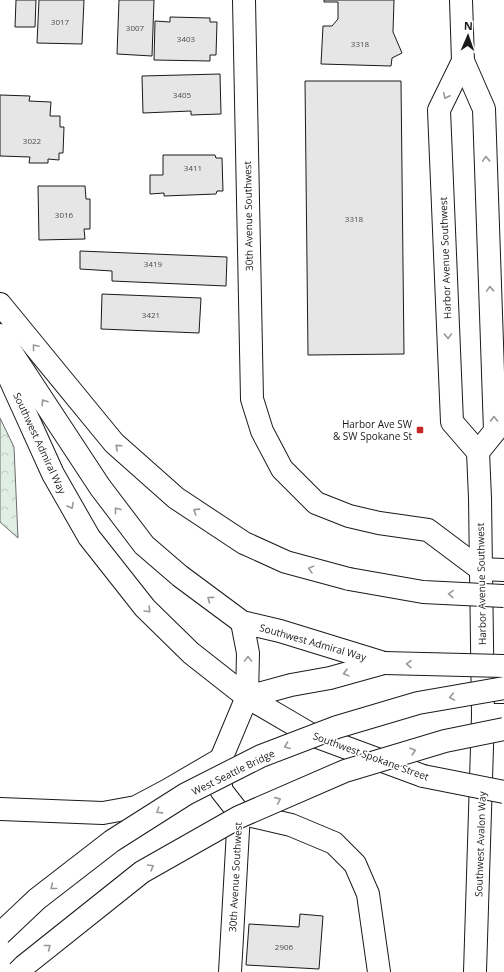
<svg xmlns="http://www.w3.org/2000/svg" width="504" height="972" viewBox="0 0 504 972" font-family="'Open Sans',sans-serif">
  <defs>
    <pattern id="forest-crowns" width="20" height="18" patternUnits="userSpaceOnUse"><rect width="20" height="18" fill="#e0efe3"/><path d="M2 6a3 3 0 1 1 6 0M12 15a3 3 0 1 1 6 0" fill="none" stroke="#c0ccc2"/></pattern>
  </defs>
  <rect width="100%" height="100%" fill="#fff"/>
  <path fill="url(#forest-crowns)" stroke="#6a6a6a" d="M0,418L14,447L18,538L0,522Z"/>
  <g fill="#e6e6e6" stroke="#1a1a1a">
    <path d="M16,0H36L35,27H15Z"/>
    <path d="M39,0H84L82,44L37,43Z"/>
    <path d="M119,0H154L152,56L117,54Z"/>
    <path d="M324,0H394L393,32L402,53L392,58L391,66L321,64L323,26H332L338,19V2H324Z"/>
    <path d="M170,17L210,18V22H217L216,55H210V61L154,60L155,21L170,22Z"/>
    <path d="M220,74L221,114L191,115V111L143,113L142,76Z"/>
    <path d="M305,81H401L404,354L308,355Z"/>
    <path d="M0,95L30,96L29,101L51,102L50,116H60V127H64L63,153H59V160L48,159V163H29L30,157L0,156Z"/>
    <path d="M163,155H215L216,158H222L223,191H217L216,194L164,196V193L150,194V175H163Z"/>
    <path d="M38,186H85L86,199H90V229H84L85,239L39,240Z"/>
    <path d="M80,251L227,257L226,286L112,281V271L80,269Z"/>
    <path d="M102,294L201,298L199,333L101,329Z"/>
    <path d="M300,914L323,916L319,969L246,965L249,924L299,927Z"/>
  </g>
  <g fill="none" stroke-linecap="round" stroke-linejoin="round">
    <g stroke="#1a1a1a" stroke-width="24">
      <g id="street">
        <path d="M244,0L252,399L262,431L282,469L316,503L349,516L379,523L428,530L480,569"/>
        <path d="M0,809L103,813L136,807L168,790L221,759"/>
        <path d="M230,972L239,813"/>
      </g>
    </g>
    <g stroke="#1a1a1a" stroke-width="24">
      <g id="secondary">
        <path d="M461,0L463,61L484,109L495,431L478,452"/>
        <path d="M463,61L439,110L452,422L478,452L480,498L483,715L475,972"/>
        <path d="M242,622L248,653L247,697L221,759V790L239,813L291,825L334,843L355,864L368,894L379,972"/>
        <path d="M247,697L291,685L330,678L384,663"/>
      </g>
    </g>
    <g stroke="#1a1a1a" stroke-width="24">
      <g id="primary">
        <path d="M0,335L100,487L144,545L180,576L242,622L280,631L384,663"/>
        <path d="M0,357L53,474L89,537L145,608L191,653L247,697L312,735L423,776"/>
        <path d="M480,569L504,570"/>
        <path d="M483,715H504"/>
      </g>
    </g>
    <g stroke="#1a1a1a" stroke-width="24">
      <path id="highway" d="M0,304L114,443L176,498L244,543L286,562L349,579"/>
    </g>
    <use href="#street" stroke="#fff" stroke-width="22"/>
    <use href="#secondary" stroke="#fff" stroke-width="22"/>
    <use href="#primary" stroke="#fff" stroke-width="22"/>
    <use href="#highway" stroke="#fff" stroke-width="22"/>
    <g stroke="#1a1a1a" stroke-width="24" stroke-linecap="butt">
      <g id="primary-bridge">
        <path d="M384,663L504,666"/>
        <path d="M423,776L504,792"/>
      </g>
    </g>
    <g stroke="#1a1a1a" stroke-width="24" stroke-linecap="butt">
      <g id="highway-bridge">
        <path d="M349,579L423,592L504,596"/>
        <path d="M0,934L37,899L112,841L186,794L261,756L337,727L418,703L504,688"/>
        <path d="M18,972L24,966L142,872L239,817L345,771L445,741L504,729"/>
      </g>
    </g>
    <use href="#primary-bridge" stroke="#fff" stroke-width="22"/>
    <use href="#highway-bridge" stroke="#fff" stroke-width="22"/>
  </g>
  <defs><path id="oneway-chevron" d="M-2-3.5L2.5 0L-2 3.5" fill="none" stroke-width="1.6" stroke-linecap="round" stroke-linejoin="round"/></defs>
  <g stroke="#989898">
    <use href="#oneway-chevron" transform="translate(446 96) rotate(116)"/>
    <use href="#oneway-chevron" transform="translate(486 159) rotate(-92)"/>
    <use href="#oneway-chevron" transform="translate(490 289) rotate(-92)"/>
    <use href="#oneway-chevron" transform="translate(448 336) rotate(88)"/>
    <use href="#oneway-chevron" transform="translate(35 347) rotate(-130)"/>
    <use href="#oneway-chevron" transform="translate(44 402) rotate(-123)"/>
    <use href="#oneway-chevron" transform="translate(494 419) rotate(-91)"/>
    <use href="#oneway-chevron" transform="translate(118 447) rotate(-138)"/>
    <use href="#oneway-chevron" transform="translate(71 506) rotate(61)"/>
    <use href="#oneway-chevron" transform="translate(117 510) rotate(-127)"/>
    <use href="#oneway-chevron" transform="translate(196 511) rotate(-147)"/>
    <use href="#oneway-chevron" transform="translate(311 569) rotate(-165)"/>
    <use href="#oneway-chevron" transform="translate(451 594) rotate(-177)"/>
    <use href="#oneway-chevron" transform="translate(210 599) rotate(-143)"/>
    <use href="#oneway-chevron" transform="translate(148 610) rotate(46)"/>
    <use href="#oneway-chevron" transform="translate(248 659) rotate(-90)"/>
    <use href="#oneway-chevron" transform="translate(409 664) rotate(-179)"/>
    <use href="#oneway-chevron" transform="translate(346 673) rotate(165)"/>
    <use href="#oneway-chevron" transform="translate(452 697) rotate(170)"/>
    <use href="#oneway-chevron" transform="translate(287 746) rotate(159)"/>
    <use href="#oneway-chevron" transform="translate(413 751) rotate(-17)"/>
    <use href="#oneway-chevron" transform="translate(278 800) rotate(-24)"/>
    <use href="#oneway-chevron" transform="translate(159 811) rotate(148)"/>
    <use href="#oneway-chevron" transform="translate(151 867) rotate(-30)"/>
    <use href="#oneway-chevron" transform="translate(53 887) rotate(142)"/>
    <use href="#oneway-chevron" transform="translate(48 947) rotate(-38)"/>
  </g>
  <rect fill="#c62828" stroke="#fff" stroke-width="1.5" x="416" y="426" width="8" height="8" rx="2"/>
  <g text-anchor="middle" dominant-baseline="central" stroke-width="3" stroke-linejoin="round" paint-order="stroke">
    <g font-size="8" fill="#4d4d4d">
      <text x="60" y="21">3017</text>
      <text x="135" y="27">3007</text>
      <text x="186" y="38">3403</text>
      <text x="360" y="43">3318</text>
      <text x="182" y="94">3405</text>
      <text x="32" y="140">3022</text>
      <text x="193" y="167">3411</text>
      <text x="64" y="214">3016</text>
      <text x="354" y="218">3318</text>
      <text x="153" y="263">3419</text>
      <text x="151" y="314">3421</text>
      <text x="284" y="946">2906</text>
    </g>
    <g font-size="10" fill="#1a1a1a" stroke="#fff">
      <text transform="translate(248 216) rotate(-91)">30th Avenue Southwest</text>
      <text transform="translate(445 258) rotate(-92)">Harbor Avenue Southwest</text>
      <text transform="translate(40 443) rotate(65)">Southwest Admiral Way</text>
      <text transform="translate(481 584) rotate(-91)">Harbor Avenue Southwest</text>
      <text transform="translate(313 642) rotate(16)">Southwest Admiral Way</text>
      <text transform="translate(371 756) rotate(20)">Southwest Spokane Street</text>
      <text transform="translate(233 772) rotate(-26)">West Seattle Bridge</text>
      <text transform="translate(480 844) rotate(-88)">Southwest Avalon Way</text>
      <text transform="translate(235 877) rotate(-87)">30th Avenue Southwest</text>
    </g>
    <g font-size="10" fill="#1a1a1a" stroke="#fff" text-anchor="end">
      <text x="412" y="424">Harbor Ave SW<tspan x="412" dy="12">&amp; SW Spokane St</tspan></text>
    </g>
  </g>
  <g transform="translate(468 36) rotate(2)" stroke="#ffffff" stroke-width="3" paint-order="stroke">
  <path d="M0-3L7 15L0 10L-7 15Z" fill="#1a1a1a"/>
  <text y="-6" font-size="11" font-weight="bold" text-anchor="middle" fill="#1a1a1a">N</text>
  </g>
</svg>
